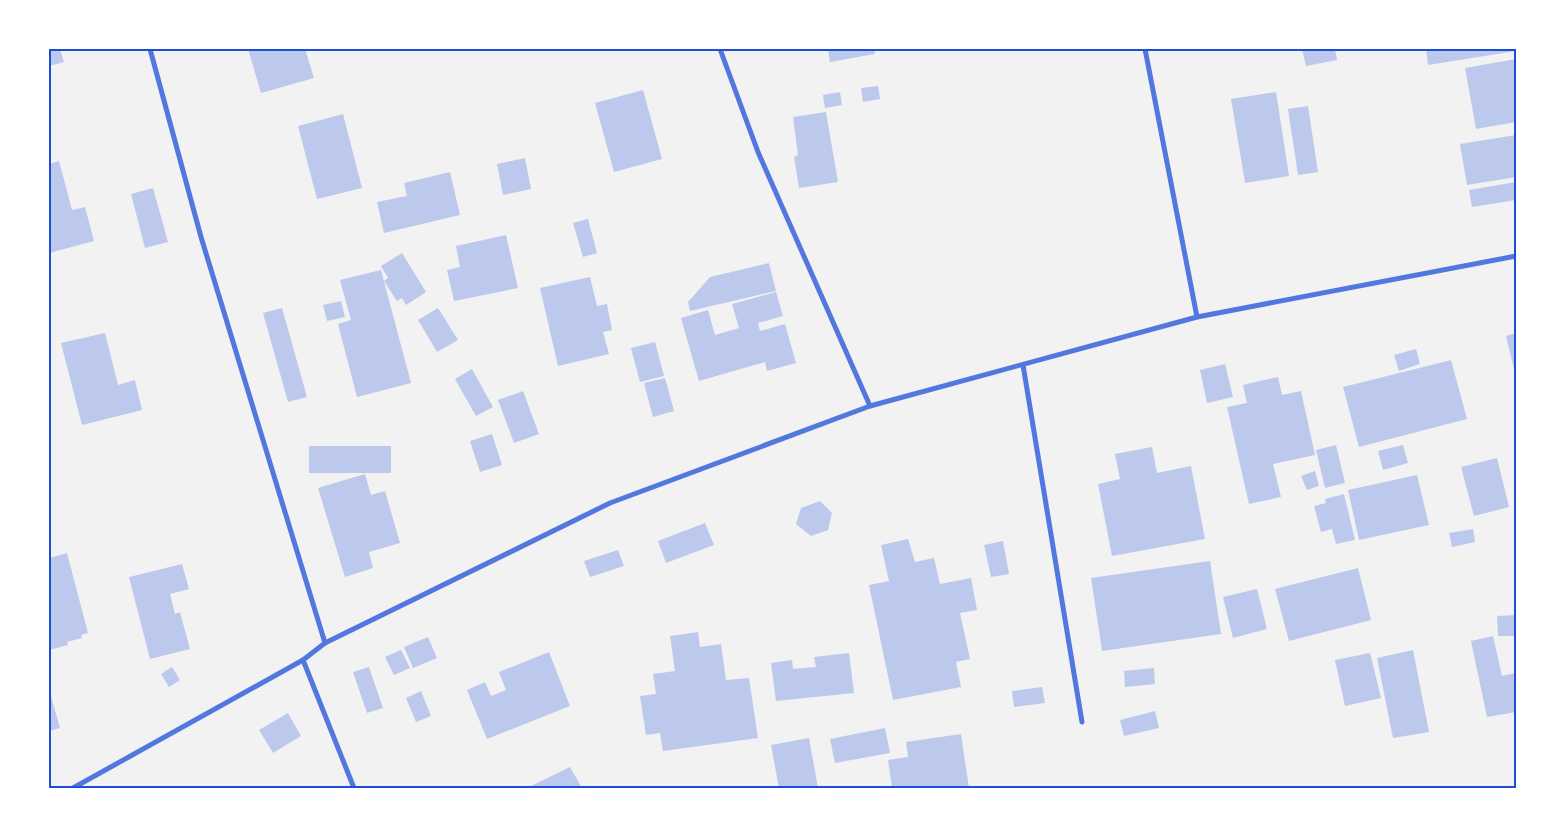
<svg xmlns="http://www.w3.org/2000/svg" width="1565" height="837" viewBox="0 0 1565 837" font-family="'IBM Plex Serif',serif">
  <rect width="100%" height="100%" fill="#f2f2f2"/>
  <g fill="#bdc9ec">
    <path d="M49,49H60L64,62L49,66Z"/>
    <path d="M248,49H305L314,78L261,93Z"/>
    <path d="M828,49H874L875,54L830,62Z"/>
    <path d="M1302,49H1335L1337,60L1306,66Z"/>
    <path d="M1426,49H1516V51L1428,65Z"/>
    <path d="M1516,59V122L1476,129L1465,68Z"/>
    <path d="M878,86L880,99L863,102L861,88Z"/>
    <path d="M643,90L662,159L614,172L595,103Z"/>
    <path d="M840,92L842,105L825,108L823,95Z"/>
    <path d="M1276,92L1289,176L1245,183L1231,99Z"/>
    <path d="M1308,106L1318,172L1298,175L1288,109Z"/>
    <path d="M826,112L838,182L799,188L794,157L798,155L793,117Z"/>
    <path d="M343,114L362,188L317,199L298,126Z"/>
    <path d="M1516,135V177L1467,185L1460,144Z"/>
    <path d="M525,158L531,189L503,195L497,164Z"/>
    <path d="M59,161L72,210L85,207L94,241L49,253V164Z"/>
    <path d="M450,172L460,215L384,233L377,202L407,196L404,183Z"/>
    <path d="M1516,182V200L1472,207L1469,190Z"/>
    <path d="M153,188L168,242L145,248L131,194Z"/>
    <path d="M588,219L597,253L583,257L573,223Z"/>
    <path d="M506,235L518,288L454,301L447,270L460,267L456,246Z"/>
    <path d="M402,253L426,292L406,305L402,298L397,301L384,281L388,278L381,266Z"/>
    <path d="M769,263L776,291L690,311L688,302L710,277Z"/>
    <path d="M381,270L411,383L357,397L338,324L351,320L340,280Z"/>
    <path d="M590,277L597,306L607,304L612,330L603,332L609,354L558,366L540,288Z"/>
    <path d="M776,292L783,316L758,323L760,331L785,324L796,363L767,371L765,362L699,381L681,318L708,310L715,335L739,328L732,304Z"/>
    <path d="M341,301L345,317L327,321L323,305Z"/>
    <path d="M282,308L307,397L288,402L263,313Z"/>
    <path d="M438,308L458,340L437,352L418,320Z"/>
    <path d="M105,333L118,385L135,380L142,410L82,425L61,343Z"/>
    <path d="M1516,333V377L1506,336Z"/>
    <path d="M655,342L664,376L640,382L631,348Z"/>
    <path d="M1416,349L1420,364L1399,371L1394,355Z"/>
    <path d="M1451,360L1467,419L1359,447L1343,387Z"/>
    <path d="M1225,364L1233,397L1207,403L1200,370Z"/>
    <path d="M472,369L493,407L476,416L455,379Z"/>
    <path d="M1278,377L1282,395L1301,391L1315,455L1273,464L1281,497L1249,504L1227,407L1247,403L1243,385Z"/>
    <path d="M665,378L674,411L653,417L644,383Z"/>
    <path d="M523,391L539,434L514,443L498,400Z"/>
    <path d="M492,434L502,465L480,472L470,441Z"/>
    <path d="M1336,445L1345,483L1325,488L1316,450Z"/>
    <path d="M1403,445L1408,463L1383,470L1378,451Z"/>
    <rect x="309" y="446" width="82" height="27"/>
    <path d="M1152,447L1157,473L1191,466L1205,539L1112,556L1098,484L1120,479L1115,454Z"/>
    <path d="M1497,458L1509,507L1474,516L1461,467Z"/>
    <path d="M1315,471L1319,486L1307,490L1301,476Z"/>
    <path d="M365,474L371,495L385,491L400,543L369,552L373,568L345,577L318,488Z"/>
    <path d="M1417,475L1429,525L1359,540L1348,490Z"/>
    <path d="M1344,494L1355,540L1336,544L1332,529L1321,532L1314,506L1326,503L1325,499Z"/>
    <path d="M820,501L832,513L828,530L811,536L796,524L801,508Z"/>
    <path d="M705,523L714,545L666,563L658,541Z"/>
    <path d="M1473,529L1475,542L1452,547L1449,533Z"/>
    <path d="M908,539L915,562L934,558L940,584L971,578L977,610L960,613L970,659L956,662L961,687L893,700L869,585L889,581L881,545Z"/>
    <path d="M1003,541L1009,574L991,577L984,545Z"/>
    <path d="M618,550L624,566L590,577L584,561Z"/>
    <path d="M67,553L88,633L81,635L82,638L67,642L68,645L49,650V558Z"/>
    <path d="M1210,561L1221,634L1102,651L1091,578Z"/>
    <path d="M182,564L189,589L170,594L175,614L180,612L190,649L150,659L129,577Z"/>
    <path d="M1358,568L1371,620L1289,641L1275,589Z"/>
    <path d="M1257,589L1267,629L1233,638L1223,597Z"/>
    <path d="M1516,615V636H1498L1497,616Z"/>
    <path d="M698,632L700,647L721,644L726,680L749,678L758,738L663,751L660,733L646,735L640,696L656,694L653,674L675,671L670,636Z"/>
    <path d="M1493,636L1502,676L1516,673V712L1487,717L1471,641Z"/>
    <path d="M428,637L437,658L413,668L404,647Z"/>
    <path d="M401,650L410,668L394,675L385,657Z"/>
    <path d="M1413,650L1429,732L1393,738L1377,658Z"/>
    <path d="M549,652L570,706L487,739L467,690L485,682L491,696L506,690L499,672Z"/>
    <path d="M849,653L854,693L776,701L771,663L792,660L793,669L816,667L814,657Z"/>
    <path d="M1370,653L1381,698L1345,706L1335,660Z"/>
    <path d="M172,667L180,680L169,687L161,674Z"/>
    <path d="M369,667L383,708L367,713L353,672Z"/>
    <path d="M1154,668L1155,684L1125,687L1124,671Z"/>
    <path d="M1042,687L1045,703L1014,707L1012,691Z"/>
    <path d="M49,689L60,728L49,731Z"/>
    <path d="M421,691L431,716L416,722L406,698Z"/>
    <path d="M1155,711L1159,728L1124,736L1120,720Z"/>
    <path d="M288,713L301,736L273,753L259,730Z"/>
    <path d="M885,728L890,753L835,763L830,739Z"/>
    <path d="M961,734L969,788H892L888,760L908,757L906,742Z"/>
    <path d="M809,738L818,788H779L771,745Z"/>
    <path d="M570,767L582,788H527Z"/>
  </g>
  <g fill="none" stroke-linecap="round" stroke-linejoin="round">
    <g stroke="#5277de" stroke-width="5">
      <path d="M150,49L201,237L325,643"/>
      <path d="M720,49L758,152L870,406"/>
      <path d="M1145,49L1197,317"/>
      <path d="M1023,365L1082,722"/>
      <path d="M303,660L354,788"/>
      <path d="M73,788L303,660L325,643L610,503L870,406L1197,317L1516,256"/>
    </g>
  </g>
  <rect width="1565" height="837" fill="none" stroke="#ffffff" stroke-width="100"/>
  <rect x="50" y="50" width="1465" height="737" fill="none" stroke="#1d4ed8" stroke-width="2"/>
</svg>
